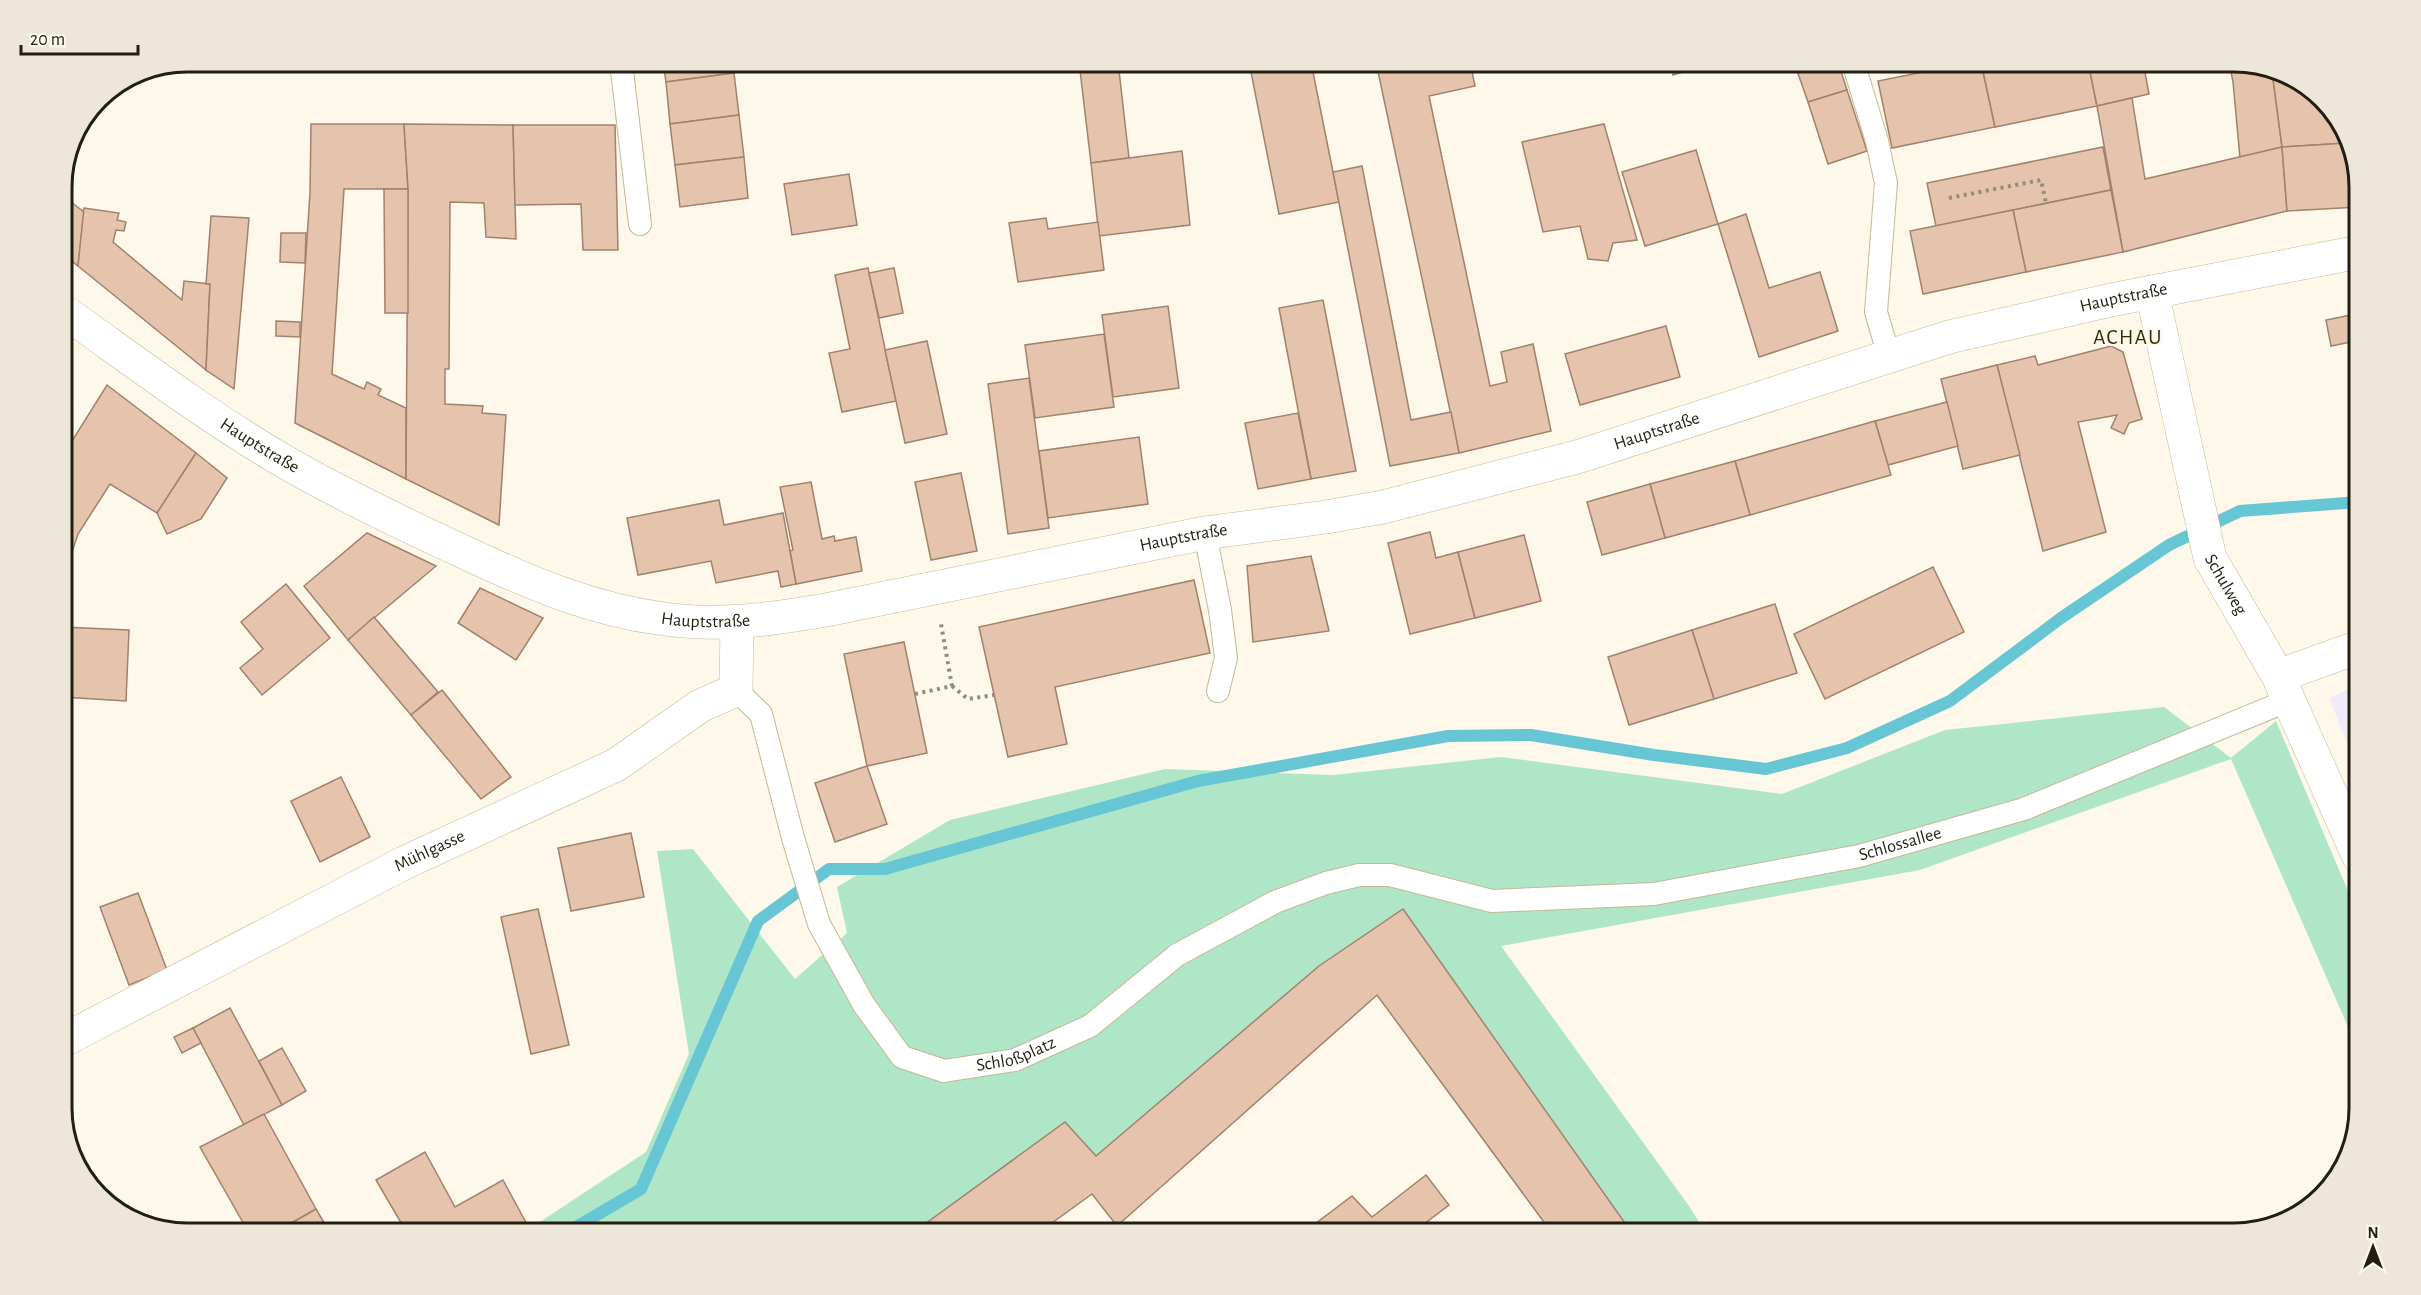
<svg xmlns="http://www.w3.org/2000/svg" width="2421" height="1295" viewBox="0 0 2421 1295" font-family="'Alegreya Sans',sans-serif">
  <rect width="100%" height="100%" fill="#fdf8ea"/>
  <path fill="#f0ebfc" d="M2359,685V772L2329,698Z"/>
  <path fill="#aee6c7" d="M2164,707L2231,758L2276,721L2359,917V1052L2231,759L1920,870L1501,946L1689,1206L1706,1233H1632L1403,909L1319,966L1096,1156L1064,1123L915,1233H523L646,1152L689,1054L657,851L693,849L795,979L847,933L837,887L950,820L1165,769L1333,775L1501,757L1782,794L1945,730Z"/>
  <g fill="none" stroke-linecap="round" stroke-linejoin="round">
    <path stroke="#67c6d3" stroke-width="12" d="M566,1233L641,1189L758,921L829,869H885L1198,781L1448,736L1531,735L1654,755L1766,769L1847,748L1950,701L2061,618L2169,545L2240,511L2359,502"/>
  </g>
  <g fill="#e5c3ad" stroke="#a1826d" stroke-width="1.5">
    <path d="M663,62H733L734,73L666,82Z"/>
    <path d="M1079,62H1118L1129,158L1091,163Z"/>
    <path d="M1249,62H1311L1339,202L1279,214Z"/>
    <path d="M1376,62H1470L1475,86L1429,96L1490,386L1507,382L1501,352L1533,344L1551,431L1459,453Z"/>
    <path d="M1669,62H1714L1673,75Z"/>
    <path d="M1794,62H1838L1847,90L1808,102Z"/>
    <path d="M1973,62H1981L1995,127L1892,148L1878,81Z"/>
    <path d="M1981,62H2088L2097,106L1995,127Z"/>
    <path d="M2088,62H2143L2149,94L2097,106Z"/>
    <path d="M2229,62L2272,71L2282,147L2240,158L2233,82Z"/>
    <path d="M2272,71L2290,75L2339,118L2347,143L2282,147Z"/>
    <path d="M734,73L739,115L670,124L666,82Z"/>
    <path d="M1847,90L1867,151L1828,164L1808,102Z"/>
    <path d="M2132,98L2145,179L2282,147L2287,211L2123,252L2097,106Z"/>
    <path d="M739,115L744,157L675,165L670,124Z"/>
    <path d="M311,124H404L408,189H344L332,374L364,389L367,382L381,389L378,395L406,408V479L295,423L310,193Z"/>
    <path d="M404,124L513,125L516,239L486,237L484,203L450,202L449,369H445V404L483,406L482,413L506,415L499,525L406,479L408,189Z"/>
    <path d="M1604,124L1637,240L1613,243L1608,261L1588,259L1580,226L1543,232L1522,142Z"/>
    <path d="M513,125H615L618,250H583L581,204L515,205Z"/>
    <path d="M2347,143L2359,179V207L2287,211L2282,147Z"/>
    <path d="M2103,147L2111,190L1936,226L1927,183Z"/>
    <path d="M1696,150L1718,224L1645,246L1622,172Z"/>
    <path d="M1182,151L1190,225L1099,236L1091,163Z"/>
    <path d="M744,157L748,198L680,207L675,165Z"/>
    <path d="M1362,166L1411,420L1451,412L1459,453L1390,466L1333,172Z"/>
    <path d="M849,174L857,225L792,235L784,184Z"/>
    <path d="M384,189H408V313H385Z"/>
    <path d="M2111,190L2123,252L2026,272L2013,210Z"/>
    <path d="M62,195L84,212L78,266L62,253Z"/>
    <path d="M84,208L119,213L117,220L126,222L124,231L116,230L113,242L182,300L184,281L210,284L206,370L78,266Z"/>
    <path d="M2013,210L2026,272L1923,294L1910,231Z"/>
    <path d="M1746,214L1769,288L1820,272L1838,331L1759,357L1718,224Z"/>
    <path d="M211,216L249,218L234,389L206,370L210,284H206Z"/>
    <path d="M1046,218L1048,229L1098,222L1104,270L1018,282L1009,223Z"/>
    <path d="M281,233H306L305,263L280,262Z"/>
    <path d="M868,268L896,401L842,412L829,353L850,349L835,275Z"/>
    <path d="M894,268L903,313L879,318L869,273Z"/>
    <path d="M1323,300L1356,471L1311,479L1279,308Z"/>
    <path d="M1168,306L1179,388L1113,397L1102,315Z"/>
    <path d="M2351,315L2356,341L2331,346L2326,320Z"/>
    <path d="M276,321L300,322V337L276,336Z"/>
    <path d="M1666,326L1680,377L1580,405L1565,354Z"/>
    <path d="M1104,334L1114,407L1035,418L1025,345Z"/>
    <path d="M927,341L947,434L905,443L885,350Z"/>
    <path d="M2111,346L2123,352L2142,419L2129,423L2124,434L2111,428L2117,415L2078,422L2106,532L2043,551L1997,365L2035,356L2038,365Z"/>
    <path d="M1997,365L2020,455L1963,469L1941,379Z"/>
    <path d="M1029,378L1049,528L1008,534L988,384Z"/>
    <path d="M107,385L196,453L157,513L110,484L78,534L62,582V457Z"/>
    <path d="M1947,402L1958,446L1888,465L1875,421Z"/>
    <path d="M1298,413L1311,479L1258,489L1245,423Z"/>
    <path d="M1875,421L1891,475L1750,515L1735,461Z"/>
    <path d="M1139,437L1148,504L1048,518L1039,451Z"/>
    <path d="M196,453L227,478L201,519L167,534L157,513Z"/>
    <path d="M1735,461L1750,515L1665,538L1650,484Z"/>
    <path d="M961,473L977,551L931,560L915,482Z"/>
    <path d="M811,482L822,539L834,536L835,541L856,537L862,571L796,584L790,551L793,550L780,487Z"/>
    <path d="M1650,484L1665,538L1602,555L1587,502Z"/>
    <path d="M719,500L724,525L783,513L796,584L781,587L778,571L716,583L711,561L638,575L627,518Z"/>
    <path d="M1430,532L1436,558L1458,552L1475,618L1410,634L1388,543Z"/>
    <path d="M367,533L436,566L348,640L304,586Z"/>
    <path d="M1524,535L1541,601L1475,618L1458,552Z"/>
    <path d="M1311,556L1329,631L1253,642L1247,566Z"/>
    <path d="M1933,567L1964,632L1825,699L1794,634Z"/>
    <path d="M1194,580L1210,653L1055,687L1067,744L1008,757L979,627Z"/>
    <path d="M286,584L330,638L262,695L240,668L263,649L241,622Z"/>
    <path d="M480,588L543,618L516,660L458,623Z"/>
    <path d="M1775,604L1797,673L1714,699L1692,630Z"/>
    <path d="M374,617L438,692L411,715L348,640Z"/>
    <path d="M62,627L129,630L126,701L62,697Z"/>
    <path d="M1692,630L1714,699L1629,725L1608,657Z"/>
    <path d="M904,642L927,753L867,766L844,654Z"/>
    <path d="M442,690L511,777L481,799L411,715Z"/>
    <path d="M867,766L887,824L835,842L815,783Z"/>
    <path d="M341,777L370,837L320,862L291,801Z"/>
    <path d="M631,833L644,897L571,911L558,848Z"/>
    <path d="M138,893L167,970L129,985L100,907Z"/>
    <path d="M538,909L569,1045L531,1054L501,917Z"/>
    <path d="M1403,909L1632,1233H1552L1377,995L1117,1226L1092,1194L1038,1233L914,1232L1065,1122L1096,1156L1319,966Z"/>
    <path d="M230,1008L282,1105L244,1125L193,1028Z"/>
    <path d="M193,1028L201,1043L182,1053L174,1037Z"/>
    <path d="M282,1048L306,1091L282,1105L259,1061Z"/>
    <path d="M264,1114L316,1209L274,1233H249L200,1147Z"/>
    <path d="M425,1152L455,1207L503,1180L530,1230L523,1233H407L376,1180Z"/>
    <path d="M1426,1175L1449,1205L1412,1233H1303L1352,1196L1372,1217Z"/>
    <path d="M316,1209L330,1233H274Z"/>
  </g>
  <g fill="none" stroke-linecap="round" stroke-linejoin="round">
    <g stroke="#c6b896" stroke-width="24">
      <g id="lane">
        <path d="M621,62L640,224"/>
        <path d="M1853,62L1877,141L1886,183L1876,312L1889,356"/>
        <path d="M1205,533L1220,610L1226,658L1218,691"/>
        <path id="s1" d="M736,690L761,714L793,838L819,924L864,1005L902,1057L944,1071L1015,1060L1090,1026L1177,955L1275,902L1326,883L1359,875H1390L1492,901L1654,894L1859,856L2024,809L2289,700"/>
      </g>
    </g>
    <g stroke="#c6b896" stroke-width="34">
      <g id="street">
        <path id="s2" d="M2152,292L2210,558L2278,676L2359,857"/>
        <path d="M2278,676L2359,647"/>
        <path id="s3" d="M62,1041L404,863L616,765L700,706L736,690L737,622"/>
      </g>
    </g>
    <g stroke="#c6b896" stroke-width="34">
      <g id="primary">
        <path id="s4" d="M62,310C134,361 204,414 280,459C340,494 403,524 466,553C530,583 593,610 664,619C720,627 775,619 831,609L1205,533L1326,517L1383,507L1577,457L1949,337L2111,300L2359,252"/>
      </g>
    </g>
    <g stroke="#918c7e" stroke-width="4" stroke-dasharray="3 4.5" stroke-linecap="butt">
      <path d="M1942,62L1943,68"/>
      <path d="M1949,198L2041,180L2046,203"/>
      <path d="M952,686L968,699L994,695"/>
      <path d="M915,694L952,686L941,624"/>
    </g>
    <use href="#lane" stroke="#fff" stroke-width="22"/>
    <use href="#street" stroke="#fff" stroke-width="33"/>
    <use href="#primary" stroke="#fff" stroke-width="33"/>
  </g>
  <g text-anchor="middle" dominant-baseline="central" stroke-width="4.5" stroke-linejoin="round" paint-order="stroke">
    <g font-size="18" fill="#231e11" stroke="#fdf8ea">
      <text stroke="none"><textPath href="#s4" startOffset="2182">Hauptstraße</textPath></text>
      <text stroke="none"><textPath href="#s4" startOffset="1696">Hauptstraße</textPath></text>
      <text stroke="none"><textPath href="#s4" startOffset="240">Hauptstraße</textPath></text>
      <text stroke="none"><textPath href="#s4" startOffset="1210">Hauptstraße</textPath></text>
      <text stroke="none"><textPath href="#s2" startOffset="303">Schulweg</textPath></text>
      <text stroke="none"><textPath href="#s4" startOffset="724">Hauptstraße</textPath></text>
      <text stroke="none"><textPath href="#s1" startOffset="1470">Schlossallee</textPath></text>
      <text stroke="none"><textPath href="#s3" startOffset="414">Mühlgasse</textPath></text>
      <text stroke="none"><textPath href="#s1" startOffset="528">Schloßplatz</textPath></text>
    </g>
    <g font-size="21" letter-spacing="1.5" fill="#342909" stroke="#fdf8ea">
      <text x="2128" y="337">ACHAU</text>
    </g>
  </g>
  <path d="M0 0H2421V1295H0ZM187 72H2234A115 115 0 0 1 2349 187V1108A115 115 0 0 1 2234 1223H187A115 115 0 0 1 72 1108V187A115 115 0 0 1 187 72Z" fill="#ece7d9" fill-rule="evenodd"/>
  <path fill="none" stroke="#231e11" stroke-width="3" d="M187 72H2234A115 115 0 0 1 2349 187V1108A115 115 0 0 1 2234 1223H187A115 115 0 0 1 72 1108V187A115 115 0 0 1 187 72Z"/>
  <g transform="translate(2373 1247)" stroke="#fdf8ea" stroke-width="4.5" paint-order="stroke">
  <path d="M0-4.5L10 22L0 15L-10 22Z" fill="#231e11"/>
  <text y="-9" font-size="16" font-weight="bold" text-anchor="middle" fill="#231e11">N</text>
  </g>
  <path d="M21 45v9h117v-9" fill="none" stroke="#231e11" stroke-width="3"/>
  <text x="30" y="45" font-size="18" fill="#231e11" stroke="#fdf8ea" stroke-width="4.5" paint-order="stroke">20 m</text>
</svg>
